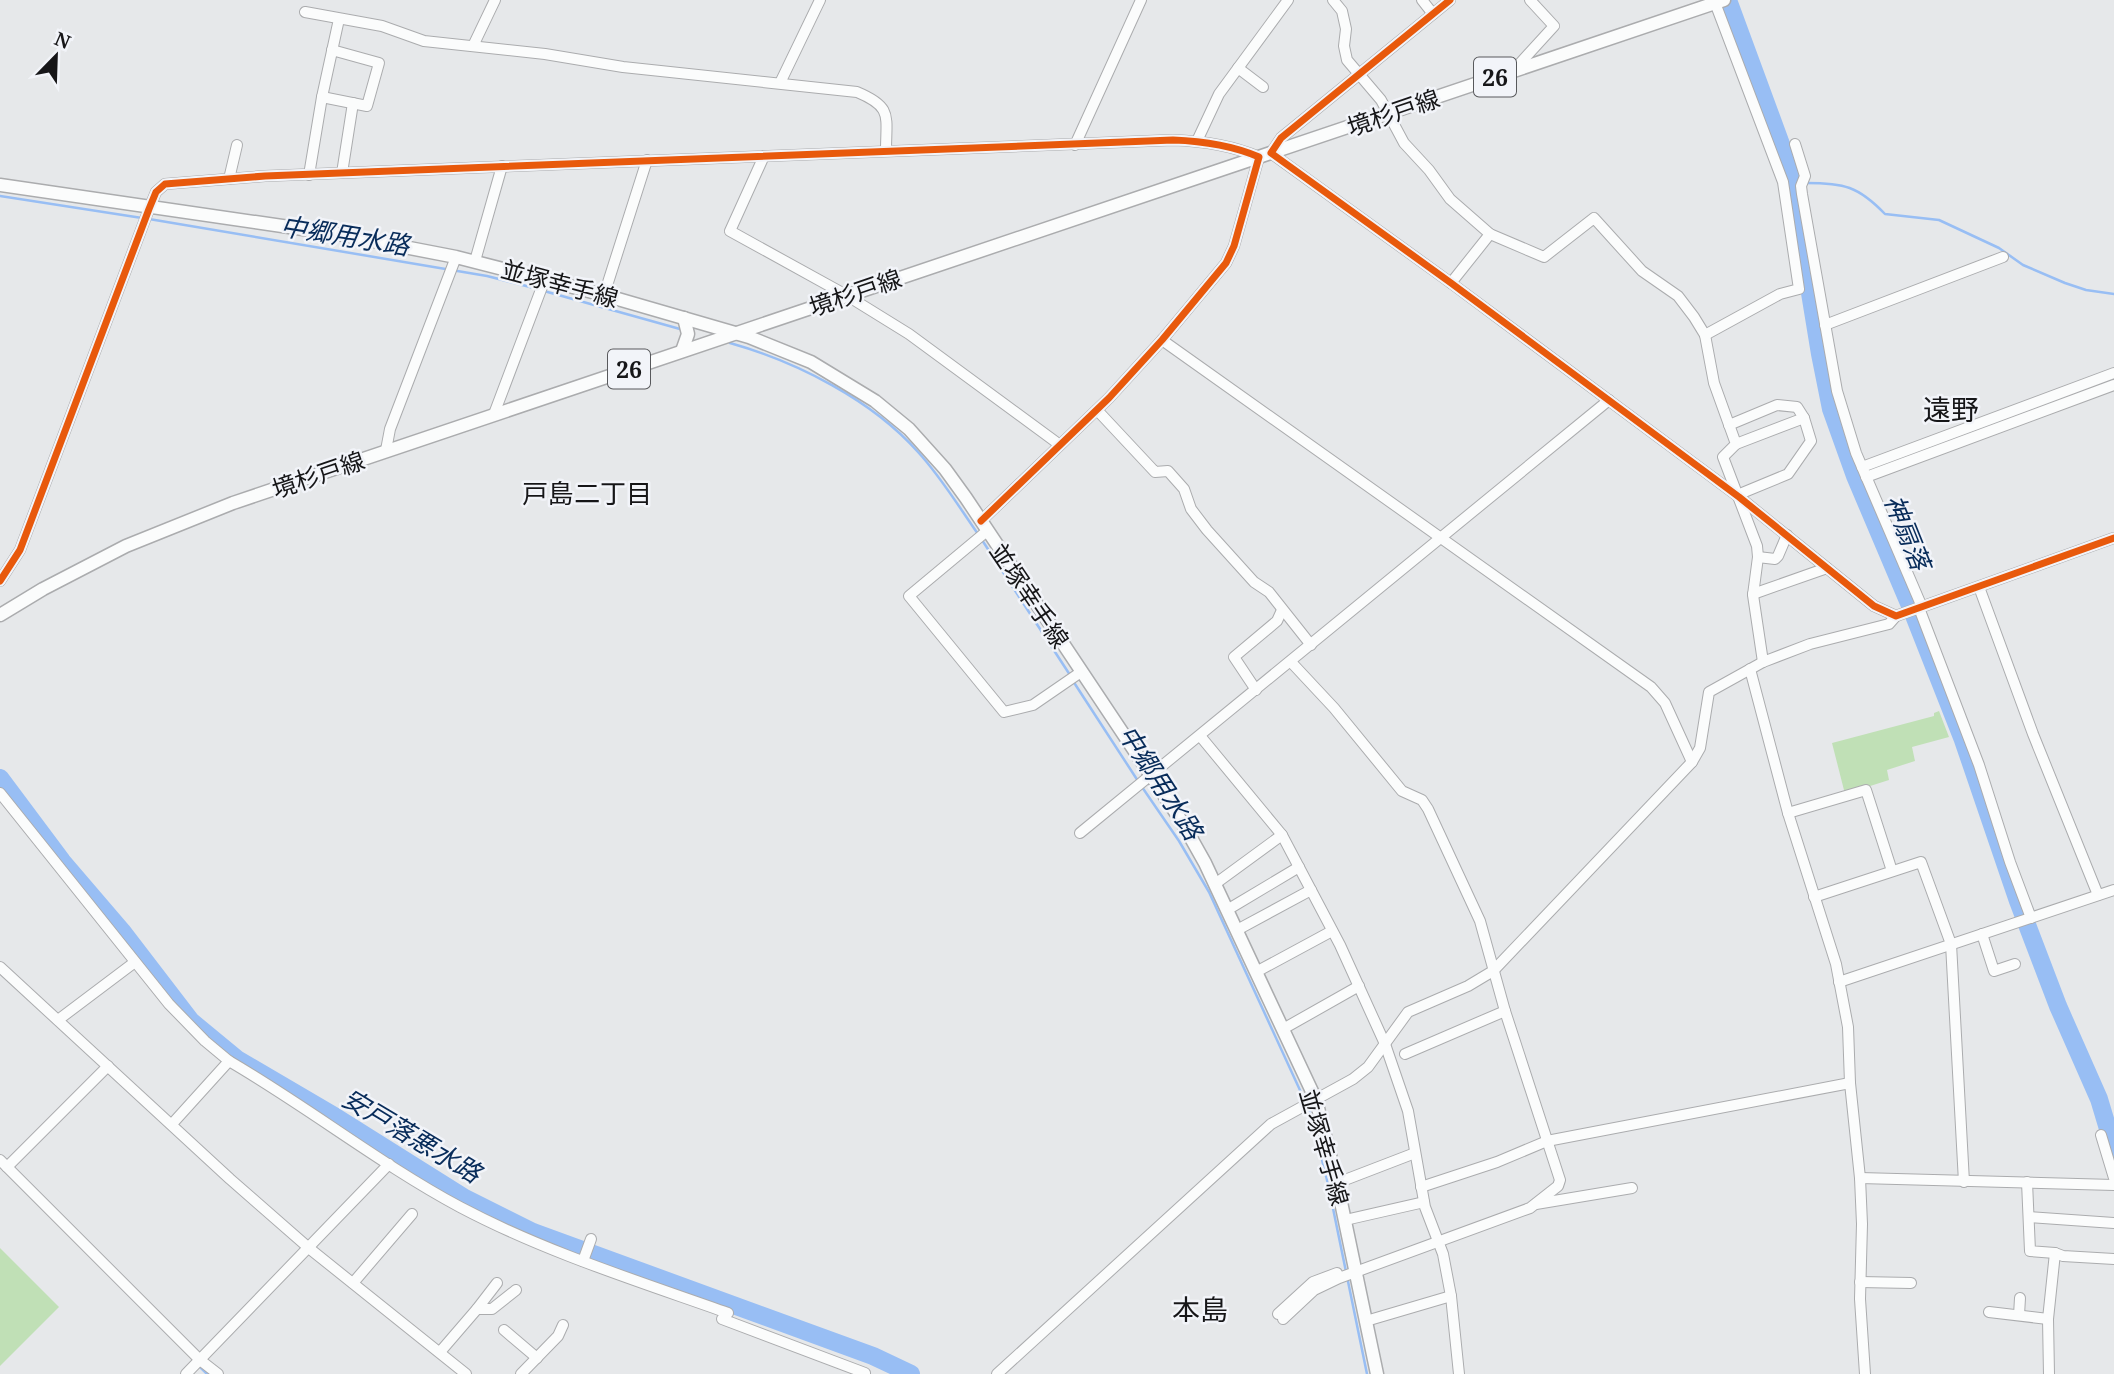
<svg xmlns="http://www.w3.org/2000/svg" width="2114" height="1374" viewBox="0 0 2114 1374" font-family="'Noto Serif','Noto Sans JP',serif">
  <rect width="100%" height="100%" fill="#e6e8ea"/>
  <g fill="#c0e0b6">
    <path d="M1939,711L1949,737L1912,747L1915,761L1887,770L1889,780L1845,794L1832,743L1934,716V713Z"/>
    <path d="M0,1248L59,1307L0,1366Z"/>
  </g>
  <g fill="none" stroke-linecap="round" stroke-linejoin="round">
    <g stroke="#98bef4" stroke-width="2.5">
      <path d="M1806,183C1844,183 1858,186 1885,214L1939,220L1999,248L2023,265L2065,283L2086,290L2114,294"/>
      <path d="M0,196L142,218"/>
      <path d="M149,219L487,276L538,289"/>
      <path d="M544,291L680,329"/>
      <path d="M730,343C797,362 872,400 918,452C941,477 959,507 978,534"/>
      <path d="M1867,471L1880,465"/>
      <path d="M982,540L1070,675"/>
      <path d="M1073,681L1138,781"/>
      <path d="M1142,787L1179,841L1209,892L1310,1112L1328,1184L1367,1374"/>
      <path d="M199,1366L207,1374"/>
    </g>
    <g stroke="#98bef4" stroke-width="18">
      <path d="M1728,0L1781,144L1792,183L1820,354L1831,409L1855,476L1911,608L1963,740L2018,901L2058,1006L2099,1099L2114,1149"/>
      <path d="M0,778L62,861L122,931L191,1021L237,1059L336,1117L465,1198L533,1232L873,1356L911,1374"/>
    </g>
    <g stroke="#abacae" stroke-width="12">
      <g id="minor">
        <path d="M1333,0L1342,11L1346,29L1344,46L1347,60L1381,100L1404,143L1429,170L1450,199L1490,234L1544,257L1594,218L1642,271L1678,296L1694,317L1705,335L1714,383L1736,444L1723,457L1757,546L1758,557L1753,595L1763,662"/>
        <path d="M1422,0L1433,14"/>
        <path d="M1450,0L1281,138L1271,153L1451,283L1739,497L1874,606L1896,616L2114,538"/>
        <path d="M305,12L382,26L424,41L545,54L623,67L857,92C893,107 886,116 886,151"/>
        <path d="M473,46L495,0"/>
        <path d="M1238,68L1263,87"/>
        <path d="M1513,71L1554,26L1530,0"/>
        <path d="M780,83L820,0"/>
        <path d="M322,97L367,106L379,63L332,50"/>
        <path d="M1197,141L1219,94L1288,0"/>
        <path d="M1795,144L1805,176L1801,186L1802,194L1837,391L1856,453L1922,607"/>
        <path d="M1075,145L1141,0"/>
        <path d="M764,156L730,231L846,295L909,334L1060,445"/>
        <path d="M342,173L353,103"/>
        <path d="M309,175L322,97L339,19"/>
        <path d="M229,179L237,145"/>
        <path d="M475,261L502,166"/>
        <path d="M1451,283L1490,234"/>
        <path d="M604,295L647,160"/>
        <path d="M1825,325L2003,257"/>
        <path d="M1705,335L1780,294L1799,289L1783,182L1714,0"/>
        <path d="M1162,340L1651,687L1665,703L1692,762"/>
        <path d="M1097,410L1155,472L1168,471L1184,489L1191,509L1207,530L1254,582L1269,592L1311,645"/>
        <path d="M494,414L545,279"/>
        <path d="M1729,425L1777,405L1797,407L1804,418L1811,441L1788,474L1742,493L1739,497"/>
        <path d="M1736,444L1804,418"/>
        <path d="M386,450L390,429L456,257"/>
        <path d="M1862,467L2114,373"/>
        <path d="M1866,477L2114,385"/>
        <path d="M987,531L909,596L1004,712L1033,705L1081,672"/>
        <path d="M1758,557L1775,559L1778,556L1787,535"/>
        <path d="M0,581L20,550L149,209L156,192L165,184L265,176L1173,140C1203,141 1231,145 1259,157L1234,246L1226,263L1162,340L1109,398L981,521"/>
        <path d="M1979,587L2033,734L2098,895"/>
        <path d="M1753,594L1827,568"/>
        <path d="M1919,608L1979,765L2010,862L2031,918"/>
        <path d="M1750,669L1788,813L1836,964L1848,1027L1850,1083L1860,1178L1862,1224L1860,1299L1865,1374"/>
        <path d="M1256,690L1234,657L1277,621L1282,610"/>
        <path d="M1201,737L1282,835L1340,945L1385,1044L1408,1111L1425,1207L1443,1254L1451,1296L1459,1374"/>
        <path d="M0,793L169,1004L205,1041L229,1061C308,1107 380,1164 460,1207C545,1252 638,1281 728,1313L722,1319L865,1373"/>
        <path d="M1788,813L1866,790L1892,871"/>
        <path d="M1080,833L1609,400"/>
        <path d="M1215,884L1282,835"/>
        <path d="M1814,897L1921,862L1951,944L1964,1182"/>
        <path d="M1227,910L1299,867"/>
        <path d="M1237,930L1311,890"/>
        <path d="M1982,934L1994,971L2015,964"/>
        <path d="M0,967L230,1179L310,1249L466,1374"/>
        <path d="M1256,972L1332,931"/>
        <path d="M1839,982L2114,890"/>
        <path d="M58,1020L135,962"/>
        <path d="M1283,1029L1359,986"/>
        <path d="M1405,1054L1505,1011"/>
        <path d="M172,1124L229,1061"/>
        <path d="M2101,1135L2114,1178"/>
        <path d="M0,1160L200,1360L218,1374"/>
        <path d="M7,1167L108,1066"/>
        <path d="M1860,1178L2114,1185"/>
        <path d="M2027,1182L2030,1251L2055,1253L2063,1256L2114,1259"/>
        <path d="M1337,1183L1415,1153"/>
        <path d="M1421,1187L1497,1162L1547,1141L1850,1083"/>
        <path d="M1536,1204L1632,1188"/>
        <path d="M2029,1217L2114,1223"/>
        <path d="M1345,1220L1424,1202"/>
        <path d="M583,1261L591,1239"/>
        <path d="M1860,1282L1911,1283"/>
        <path d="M353,1283L412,1214"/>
        <path d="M477,1309L497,1283"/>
        <path d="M1989,1312L2048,1319"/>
        <path d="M1278,1314L1313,1282L1337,1273"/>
        <path d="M2019,1315L2020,1298"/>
        <path d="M1283,1319L1314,1290L1339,1278L1530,1208L1558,1186L1560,1180L1505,1011L1480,921L1428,809L1422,800L1402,791L1334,708L1291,662"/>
        <path d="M1366,1321L1451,1296"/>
        <path d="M504,1330L537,1358"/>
        <path d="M440,1352L477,1309H492L516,1290"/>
        <path d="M186,1374L389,1164"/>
        <path d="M521,1374L558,1336L563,1325"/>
        <path d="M997,1374L1271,1124L1353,1079L1368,1067L1408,1012L1468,986L1493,971L1692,762L1700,748L1709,692L1763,662L1810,644L1889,624L1896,616"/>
        <path d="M2049,1374L2048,1319L2055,1253"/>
      </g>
    </g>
    <g stroke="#abacae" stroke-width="15">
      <g id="major">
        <path d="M0,185L337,234L456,257L604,295L749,337L811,362L875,401L909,429L945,469L966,498L1182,822L1205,863L1316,1100L1337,1183L1377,1374"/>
        <path d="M682,351L688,334L684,318"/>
        <path d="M0,615L43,589L126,546L233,503L1724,0"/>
      </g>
    </g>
    <use href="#minor" stroke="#fbfcfc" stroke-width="10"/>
    <use href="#major" stroke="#fbfcfc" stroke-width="12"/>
    <g stroke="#f2f4f9" stroke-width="11">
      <g id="cycleway">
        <path d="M1450,0L1281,138L1271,153L1451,283L1739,497L1874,606L1896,616L2114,538"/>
        <path d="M0,581L20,550L149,209L156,192L165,184L265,176L1173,140C1203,141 1231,145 1259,157L1234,246L1226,263L1162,340L1109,398L981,521"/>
      </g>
    </g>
    <use href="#cycleway" stroke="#e8590c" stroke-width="7"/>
  </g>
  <g text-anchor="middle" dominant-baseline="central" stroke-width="5" stroke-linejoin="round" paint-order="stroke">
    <g fill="#f2f4f9" stroke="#58595c" stroke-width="2">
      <rect x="1474" y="57.5" width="42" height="39" rx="5"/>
      <rect x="608" y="349.5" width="42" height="39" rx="5"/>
    </g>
    <g font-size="23" font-weight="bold" fill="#161618">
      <text x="1495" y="77">26</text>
      <text x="629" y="369">26</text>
    </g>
    <g font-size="24" fill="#161618" stroke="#f2f4f9">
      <text transform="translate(1393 112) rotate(-19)">境杉戸線</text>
      <text transform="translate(560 283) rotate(15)">並塚幸手線</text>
      <text transform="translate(855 292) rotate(-19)">境杉戸線</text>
      <text transform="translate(318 474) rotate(-19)">境杉戸線</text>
      <text transform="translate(1030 595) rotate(56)">並塚幸手線</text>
      <text transform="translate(1325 1147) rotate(74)">並塚幸手線</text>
    </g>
    <g font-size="26" font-style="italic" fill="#082c5a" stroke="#f2f4f9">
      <text transform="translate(345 235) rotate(9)">中郷用水路</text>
      <text transform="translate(1908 532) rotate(68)">神扇落</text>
      <text transform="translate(1161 782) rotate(57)">中郷用水路</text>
      <text transform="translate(412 1135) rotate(31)">安戸落悪水路</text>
    </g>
    <g font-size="26" fill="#161618" stroke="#f2f4f9">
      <text x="587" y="493">戸島二丁目</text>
    </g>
    <g font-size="28" fill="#161618" stroke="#f2f4f9">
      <text x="1951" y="409">遠野</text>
      <text x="1200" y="1309">本島</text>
    </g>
  </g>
  <g transform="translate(56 56) rotate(23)" stroke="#f2f4f9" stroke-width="5" paint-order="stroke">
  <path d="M0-5L12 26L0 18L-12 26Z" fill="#161618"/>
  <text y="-10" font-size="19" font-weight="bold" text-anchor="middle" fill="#161618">N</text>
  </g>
</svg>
